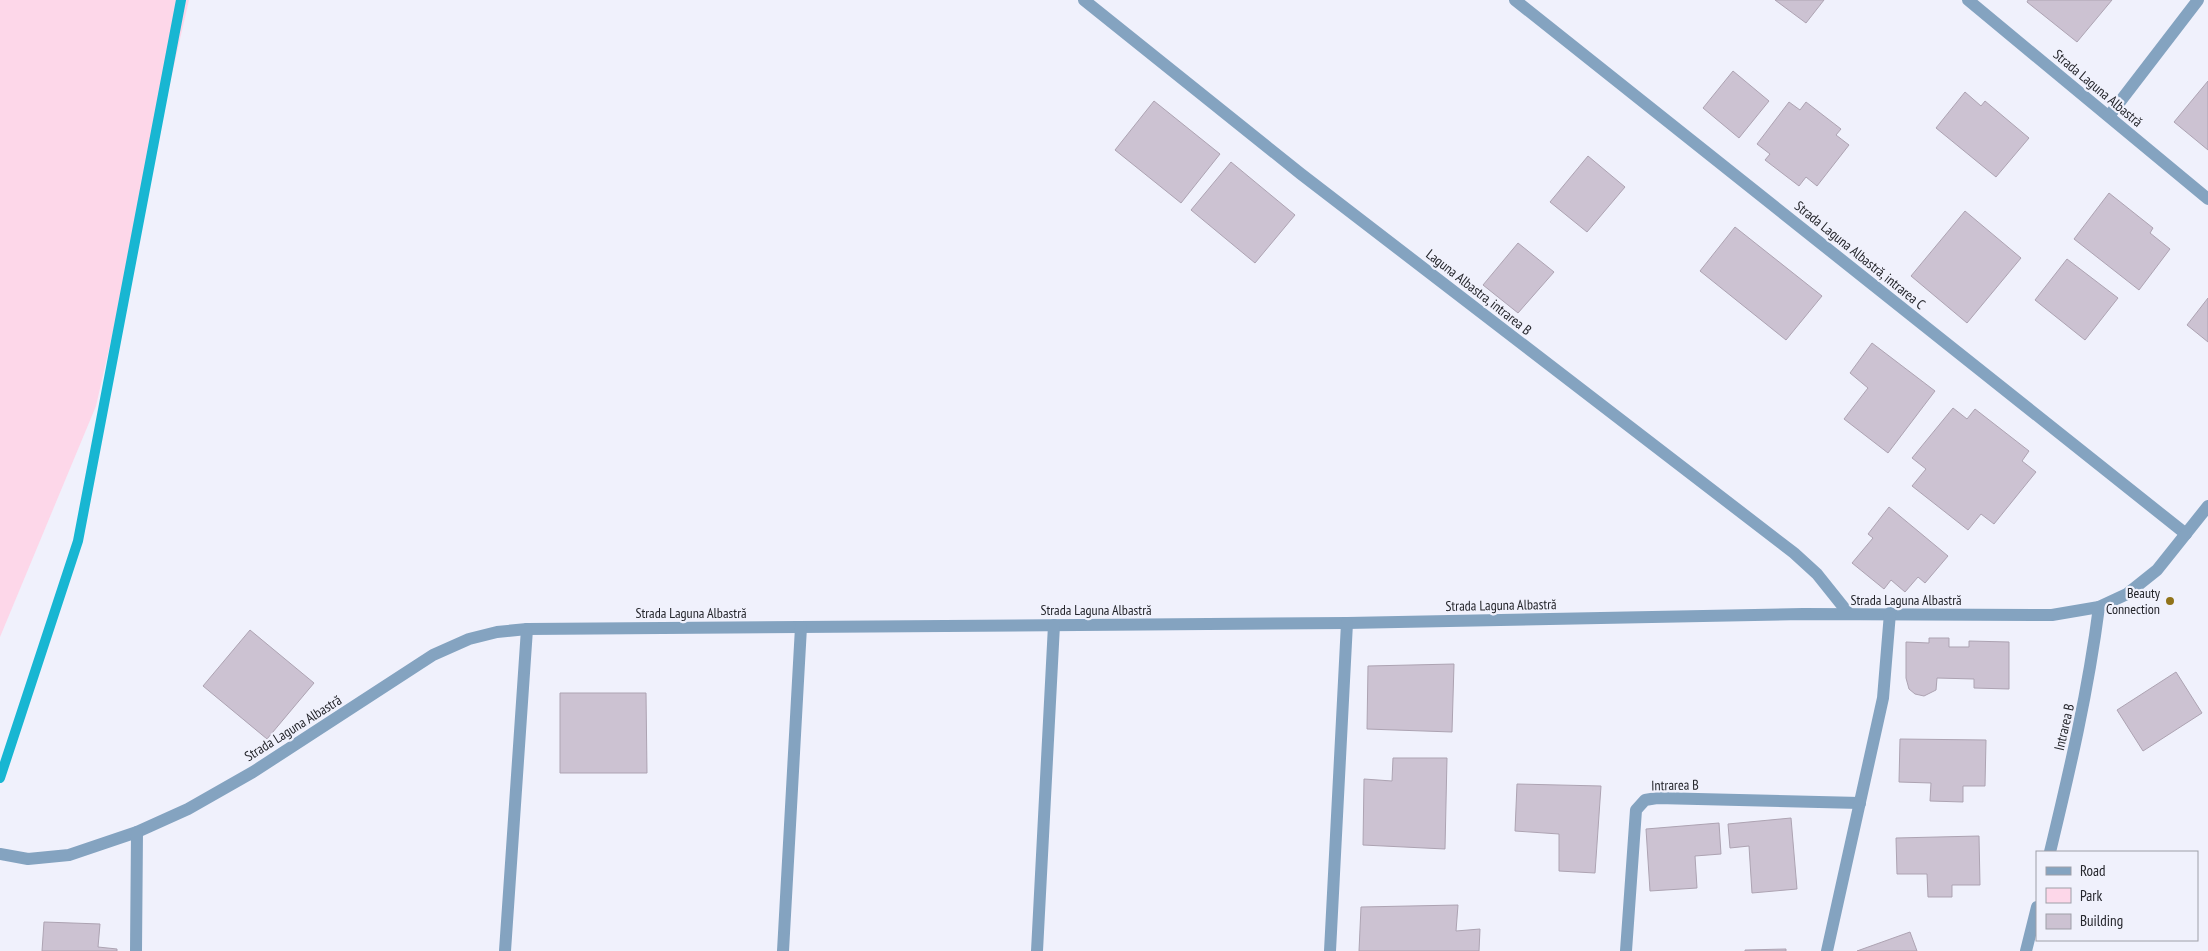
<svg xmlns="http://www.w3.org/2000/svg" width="2208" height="951" viewBox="0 0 2208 951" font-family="'PT Sans Narrow',sans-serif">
  <rect width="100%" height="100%" fill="#f0f1fc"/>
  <path fill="#fdd7e9" d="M0,0H189L96,406L0,637Z"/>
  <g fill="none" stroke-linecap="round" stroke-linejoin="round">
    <path stroke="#18b6d2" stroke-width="10" d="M0,778L78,541L181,0"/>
  </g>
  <g fill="#ccc2d2" stroke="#ada3b2">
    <path d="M1775,0H1824L1806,23Z"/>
    <path d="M2028,0H2112L2077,42L2027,2Z"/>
    <path d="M1733,71L1769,101L1739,138L1703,108Z"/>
    <path d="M2208,81V150L2174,122Z"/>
    <path d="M1965,92L1981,106L1985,101L2029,138L1996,177L1936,128Z"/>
    <path d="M1154,101L1220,154L1181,203L1115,150Z"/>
    <path d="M1789,102L1800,110L1806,102L1841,129L1836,135L1849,145L1817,186L1806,177L1799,186L1765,160L1770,154L1757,144Z"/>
    <path d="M1588,156L1625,187L1587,232L1550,202Z"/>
    <path d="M1231,162L1295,215L1255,263L1191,210Z"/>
    <path d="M2109,193L2153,228L2150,233L2170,249L2139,290L2074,239Z"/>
    <path d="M1965,211L2021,258L1967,323L1911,276Z"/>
    <path d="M1735,227L1822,296L1786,340L1700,271Z"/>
    <path d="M1518,243L1554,272L1518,313L1483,285Z"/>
    <path d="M2067,259L2118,298L2085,340L2035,300Z"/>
    <path d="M2208,298V342L2187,325Z"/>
    <path d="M1872,343L1935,391L1888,453L1844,419L1868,388L1850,373Z"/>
    <path d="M1953,408L1967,419L1975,409L2029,451L2022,461L2036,472L1994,524L1981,514L1968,530L1912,486L1926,469L1912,458Z"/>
    <path d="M1889,507L1948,556L1925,583L1918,577L1905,592L1891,580L1884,589L1852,563L1873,538L1868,534Z"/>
    <path d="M250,630L314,683L267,739L203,686Z"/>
    <path d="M1929,638H1949V647H1969V641L2009,642V689L1974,688V679L1937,678L1936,690L1924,696L1915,694L1909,689L1906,678V642L1929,643Z"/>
    <path d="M1454,664L1452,732L1367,729L1368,666Z"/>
    <path d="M2176,672L2202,713L2143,751L2117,710Z"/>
    <path d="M560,693H646L647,773H560Z"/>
    <path d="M1900,739L1986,740L1985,786H1963V802L1930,801L1931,783L1899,782Z"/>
    <path d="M1393,758H1447L1445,849L1363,845L1364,779L1392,781Z"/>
    <path d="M1517,784L1601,786L1595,873L1559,871V834L1515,831Z"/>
    <path d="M1791,818L1797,889L1752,893L1749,846L1730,848L1728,824Z"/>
    <path d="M1719,823L1721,854L1695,856L1697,888L1650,891L1646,829Z"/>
    <path d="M1979,836L1980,885H1952V897H1928L1927,874H1897L1896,838Z"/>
    <path d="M1458,905L1456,931L1480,929L1479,951H1359L1361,907Z"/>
    <path d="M44,922L100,924L98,947L117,949V951H42Z"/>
    <path d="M1910,932L1917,951H1857Z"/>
    <path d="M1786,949V951H1745V950Z"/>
  </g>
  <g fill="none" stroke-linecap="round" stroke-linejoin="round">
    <g stroke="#84a3c0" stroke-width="12">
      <path d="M1084,0L1301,174L1794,553L1817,574L1849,614"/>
      <path d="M1515,0L2186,534"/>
      <path d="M1968,0L2208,199"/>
      <path d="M2109,116L2198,0"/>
      <path d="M2050,852C2070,769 2088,692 2099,607"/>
      <path d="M0,854L28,859L69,855L137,832L188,809L253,772L433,655L469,639L497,632L527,629L1347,623L1803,614L2052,615L2099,607L2127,594L2157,570L2208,506"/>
      <path d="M136,951L137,832"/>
      <path d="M505,951L527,629"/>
      <path d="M783,951L801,627"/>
      <path d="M1037,951L1054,625"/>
      <path d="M1330,951L1347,623"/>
      <path d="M1626,951L1636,810L1645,800L1657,798L1860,803"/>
      <path d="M1827,951L1883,698L1890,613"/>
      <path d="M2026,951L2037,907"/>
    </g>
  </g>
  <circle fill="#917319" stroke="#f0f1fc" stroke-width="2" cx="2170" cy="601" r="5"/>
  <g text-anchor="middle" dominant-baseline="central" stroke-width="4.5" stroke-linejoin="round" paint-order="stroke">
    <g font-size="14" fill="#24252b" stroke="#f0f1fc">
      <text transform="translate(2098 88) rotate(40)">Strada Laguna Albastră</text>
      <text transform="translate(1860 255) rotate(39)">Strada Laguna Albastră, intrarea C</text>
      <text transform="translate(1479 292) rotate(38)">Laguna Albastra, intrarea B</text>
      <text x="1906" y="600">Strada Laguna Albastră</text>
      <text transform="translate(1501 605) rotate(-1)">Strada Laguna Albastră</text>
      <text x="1096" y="610">Strada Laguna Albastră</text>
      <text x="691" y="613">Strada Laguna Albastră</text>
      <text transform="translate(2064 727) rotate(-77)">Intrarea B</text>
      <text transform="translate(293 728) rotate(-32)">Strada Laguna Albastră</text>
      <text transform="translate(1675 785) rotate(-1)">Intrarea B</text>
    </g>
    <g font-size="14" fill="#24252b" stroke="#f0f1fc" text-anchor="end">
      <text x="2160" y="593">Beauty<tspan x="2160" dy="16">Connection</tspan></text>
    </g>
  </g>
  <rect x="2036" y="851" width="162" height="90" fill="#f0f1fc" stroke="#9e9fa8"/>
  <rect x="2046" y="867" width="25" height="8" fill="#84a3c0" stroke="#9e9fa8"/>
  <text x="2080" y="876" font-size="15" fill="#24252b">Road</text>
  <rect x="2046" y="888" width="25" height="15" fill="#fdd7e9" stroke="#9e9fa8"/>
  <text x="2080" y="901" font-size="15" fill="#24252b">Park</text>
  <rect x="2046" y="914" width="25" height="15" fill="#ccc2d2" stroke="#9e9fa8"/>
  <text x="2080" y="926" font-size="15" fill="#24252b">Building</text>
</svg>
